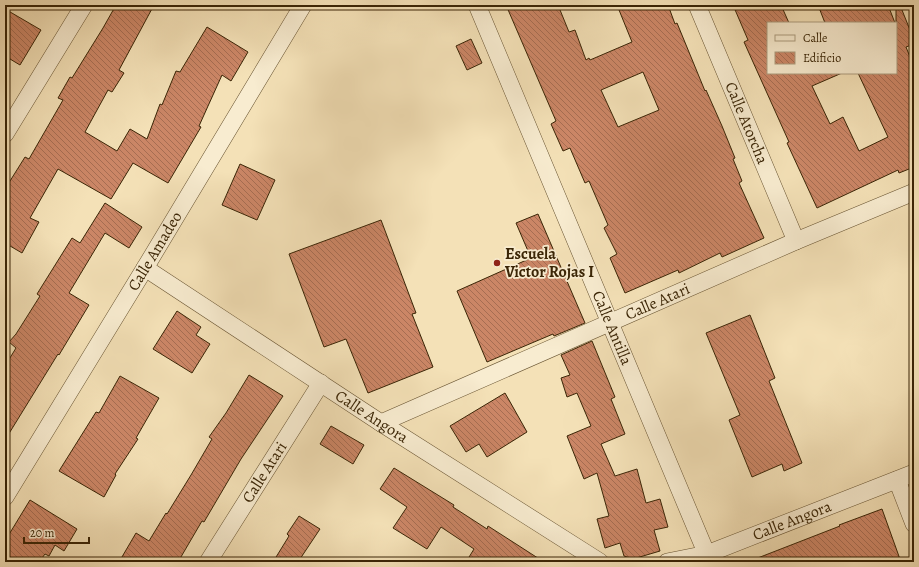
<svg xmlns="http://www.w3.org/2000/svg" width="919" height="567" viewBox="0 0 919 567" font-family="Alegreya,serif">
  <defs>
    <pattern id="building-back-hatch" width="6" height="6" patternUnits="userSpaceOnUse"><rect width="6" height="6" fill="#cb8666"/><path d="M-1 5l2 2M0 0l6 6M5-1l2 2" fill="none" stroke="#a66d52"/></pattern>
  </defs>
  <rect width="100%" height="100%" fill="#f4e1b7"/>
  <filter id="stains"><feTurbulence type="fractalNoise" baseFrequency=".005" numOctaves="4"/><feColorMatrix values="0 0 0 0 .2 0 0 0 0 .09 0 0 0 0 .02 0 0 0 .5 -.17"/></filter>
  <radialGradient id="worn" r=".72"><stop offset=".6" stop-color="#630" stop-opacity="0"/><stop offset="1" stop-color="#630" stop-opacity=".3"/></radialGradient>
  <g fill="url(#building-back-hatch)" stroke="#3a2506" fill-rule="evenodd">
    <path d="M116,5H154L119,70L124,73L112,92L108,90L85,132L117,151L130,129L147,139L160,104L162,105L176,71L180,72L207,27L248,52L231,81L222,75L199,126L201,127L168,183L133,163L111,199L58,169L30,218L39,222L22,253L5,243V189L25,157L29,159L63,100L58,98L70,77L72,78L103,28Z"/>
    <path d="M506,5H558L569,32L575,30L586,60L589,58L590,60L632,42L617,5H668L675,24L677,23L705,91L706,90L722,126L735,158L733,159L742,181L739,183L764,238L722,257L720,253L679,273L678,270L625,293L610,258L617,254L604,228L608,225L589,181L585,183L570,148L563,151L551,124L556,121ZM643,72L659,110L618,127L601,90Z"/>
    <path d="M733,5H781L789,23H768V73H842L812,86L830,124L843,117L859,151L888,137L858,73H896V5H900L914,40V44L906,47L914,67V167L899,173L898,170L817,208L787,143L789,142L744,42L748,40Z"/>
    <path d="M818,5H888L895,23H825Z"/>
    <path d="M5,9L41,30L20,65L5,56Z"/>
    <path d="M471,39L482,63L467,70L456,46Z"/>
    <path d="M240,164L275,180L257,220L222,205Z"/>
    <path d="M105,203L142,227L129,248L105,233L69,293L89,305L59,355L58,354L5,440V366L16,348L9,342L16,334L40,296L37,294L72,238L80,243Z"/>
    <path d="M538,214L585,323L554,336L553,334L487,362L457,291L531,258L516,223Z"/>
    <path d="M381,220L416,313L412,314L433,367L368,393L346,339L324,347L289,254Z"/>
    <path d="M177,311L201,327L196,335L210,344L192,373L153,349Z"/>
    <path d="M750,315L775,378L769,381L802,463L784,471L782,464L752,477L729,420L740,415L706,333Z"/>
    <path d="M592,341L615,397L611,399L625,434L601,444L615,476L637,469L646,503L660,499L668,527L654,530L660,551L633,559L624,556L620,543L605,548L597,519L609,516L597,473L584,479L567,436L591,426L577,393L567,397L561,378L570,375L561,355Z"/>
    <path d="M249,375L283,396L241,459L204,522L202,521L178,562H119L136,533L149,541L166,513L167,514L191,475L212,439L209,437L226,413Z"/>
    <path d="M120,376L159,398L136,438L138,439L115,474L116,475L104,497L59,471L96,412L99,413Z"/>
    <path d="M505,393L527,432L487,457L479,444L466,452L450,426Z"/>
    <path d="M331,426L364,445L353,464L320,444Z"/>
    <path d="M394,468L454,505L453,507L487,529L488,526L544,562H466L474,549L441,527L427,549L393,528L407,507L380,489Z"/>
    <path d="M30,500L77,529L64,551L55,545L49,556L45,554L39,562H5V541Z"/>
    <path d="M882,509L901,562H751L750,561L840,526L839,525Z"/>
    <path d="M299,516L320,529L298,562H273L289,536L287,534Z"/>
  </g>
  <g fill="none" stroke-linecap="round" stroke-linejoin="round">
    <g stroke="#685432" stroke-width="18">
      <g id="street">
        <path id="s1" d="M477,5L710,562"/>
        <path id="s2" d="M697,5L796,241"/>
        <path d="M5,134L84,5"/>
        <path id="s3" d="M145,268L381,423L600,562"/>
        <path id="s4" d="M381,423L796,241L914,192"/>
        <path d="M897,480L914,524"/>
        <path id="s5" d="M5,497L145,268L303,5"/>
        <path id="s6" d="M208,562L321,383"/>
        <path id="s7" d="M667,562L707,554L914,473"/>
      </g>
    </g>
    <use href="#street" stroke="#f8ecd0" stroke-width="17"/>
  </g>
  <circle fill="#8f2418" stroke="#f8ecd0" stroke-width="1.5" cx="497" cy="263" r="4"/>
  <g text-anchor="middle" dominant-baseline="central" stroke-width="3.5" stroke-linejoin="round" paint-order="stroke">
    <g font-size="16" fill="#3a2506" stroke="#f8ecd0">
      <text stroke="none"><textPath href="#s2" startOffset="128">Calle Atorcha</textPath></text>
      <text stroke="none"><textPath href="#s5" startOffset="288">Calle Amadeo</textPath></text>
      <text stroke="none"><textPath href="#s4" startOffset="302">Calle Atari</textPath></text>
      <text stroke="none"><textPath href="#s1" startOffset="350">Calle Antilla</textPath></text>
      <text stroke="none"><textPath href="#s3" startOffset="271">Calle Angora</textPath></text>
      <text stroke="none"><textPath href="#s6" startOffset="106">Calle Atari</textPath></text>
      <text stroke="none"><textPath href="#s7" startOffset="132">Calle Angora</textPath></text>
    </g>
    <g font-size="16" font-weight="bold" fill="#3a2506" stroke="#f8ecd0" text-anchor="start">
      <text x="505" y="254">Escuela<tspan x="505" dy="18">Victor Rojas I</tspan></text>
    </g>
  </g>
  <rect width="919" height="567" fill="none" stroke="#f4e1b7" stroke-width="20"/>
  <rect x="6" y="6" width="907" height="555" fill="none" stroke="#3a2506" stroke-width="2"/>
  <rect x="10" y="10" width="899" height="547" fill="none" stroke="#3a2506"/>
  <rect x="767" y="22" width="130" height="52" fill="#f8ecd0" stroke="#ac9c7f"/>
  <rect x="775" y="35" width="20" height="6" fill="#f8ecd0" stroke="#ac9c7f"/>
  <text x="803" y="42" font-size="12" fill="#3a2506">Calle</text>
  <rect x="775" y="52" width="20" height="12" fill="url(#building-back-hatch)" stroke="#ac9c7f"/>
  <text x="803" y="62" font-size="12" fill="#3a2506">Edificio</text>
  <path d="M24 537v6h65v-6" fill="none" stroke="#3a2506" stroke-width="2"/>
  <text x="30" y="537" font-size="12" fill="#3a2506" stroke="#f8ecd0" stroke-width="3" paint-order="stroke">20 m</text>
  <rect width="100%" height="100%" filter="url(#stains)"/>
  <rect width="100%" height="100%" fill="url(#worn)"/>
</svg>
